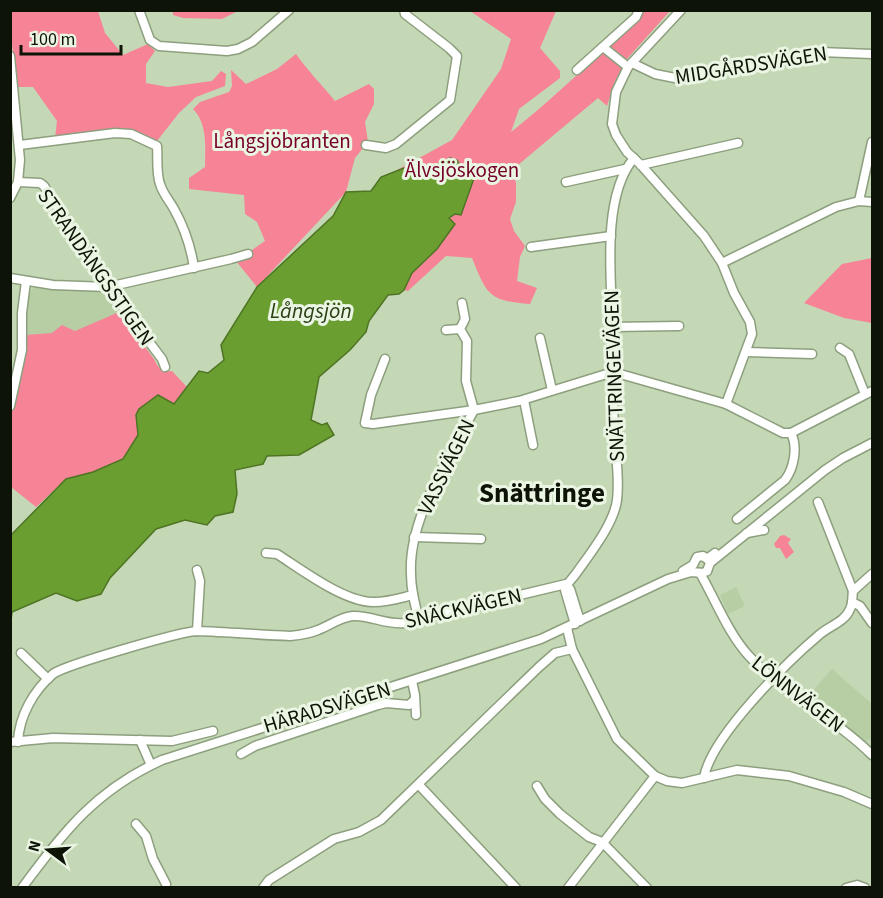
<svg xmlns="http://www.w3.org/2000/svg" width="883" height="898" viewBox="0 0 883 898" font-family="'Source Sans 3',sans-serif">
  <rect width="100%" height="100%" fill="#c4d8b5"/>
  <g fill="#b7cea5">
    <path d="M34,287L106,291L119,312L118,319L27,350L24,323L28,295Z"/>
    <path d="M736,587L745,606L728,614L720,595Z"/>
    <path d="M832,669L872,704V742L869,739L866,742L809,695Z"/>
  </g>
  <g fill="#f78496">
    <path d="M11,11H98L105,33L123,55L148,44L155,51L146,64V83L168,87L212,81L221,71L226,74L225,86L196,97L179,113L157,141L132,131L55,138L57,121L33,87H18L11,38Z"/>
    <path d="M173,11V10L238,11L222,19L183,18L173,15Z"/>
    <path d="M470,11H556L540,48L560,71V78L519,109L511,132C538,111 561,89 586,67C602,53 633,31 641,11H670L626,60L615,81L607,106L598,98L512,170L516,183V202L510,219L514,231L525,246L520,257L517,281L537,288L530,304C489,301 487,295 472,258L446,256L408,291L404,290L412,273L437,249L455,224L449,218L455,214L437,192L397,170L452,140L501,69L511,39Z"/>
    <path d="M296,54C308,71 322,85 335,101L369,84L374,89V104L365,122L368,142L355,158L346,192L257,287L236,261L265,241L257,222L245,214L244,195L189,189V178L205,167C205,148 208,124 193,109L200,102L229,92L232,86L231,70L246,84L277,69Z"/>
    <path d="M872,258V323L844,318L804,303L842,264Z"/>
    <path d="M119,312L154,359C158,368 162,372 172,371L187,387L174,404L136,415L138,435L124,459L93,472L66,479L36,507L11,487V415L27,350L25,335L52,333L62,325L75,331Z"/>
    <path d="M784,535L791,539L788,543L794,552L786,559L780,548H776L774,544L780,536Z"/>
  </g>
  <path fill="#6a9e30" stroke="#4e7424" stroke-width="1.5" d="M450,158L457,160C460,168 469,171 477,170L461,215L455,214L449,218L455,224L437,249L412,273L404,290L399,294L388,295L369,321L366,332L350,350L319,377L311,420L322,425L327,423L334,435L299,455L267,456L263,464L235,470L237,494L233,512L215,516L207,525L185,520L156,529L110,578L101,594L77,601L56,593L12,612L11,620V535L66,479L93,472L123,459L138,435L136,415L139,409L158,395L174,404L199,371L208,373L224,360L221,345L257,287L333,216L346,192L371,191L381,177L404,168L436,165Z"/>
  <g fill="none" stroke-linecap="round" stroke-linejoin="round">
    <g stroke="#8d9f7e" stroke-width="11">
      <g id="minor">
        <path d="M139,10L150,40L159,46L227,51L238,49L252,42L289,10"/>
        <path d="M681,10L628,67L616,92L612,124L616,135L627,152L641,165L704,236L722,263L734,293L750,322L752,334L726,404"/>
        <path d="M603,47L628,67"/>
        <path d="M10,56L20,160L18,182L10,198"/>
        <path d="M632,63L655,74L680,79L729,69L770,64L820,52L872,54"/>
        <path d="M577,70L636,17L639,10"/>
        <path d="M20,145L115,133L131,134L157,146C158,158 156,173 160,184C163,194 169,200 174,209C184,227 191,247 194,268"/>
        <path d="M366,145L386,148L396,144L450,100L457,56L449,48L405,14L404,10"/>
        <path d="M641,165L738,143"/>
        <path d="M18,182L40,183L44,186L108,287L162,359L165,367"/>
        <path d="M566,182L625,169"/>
        <path d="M859,201L872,142"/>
        <path d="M531,247L611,236"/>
        <path d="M722,263L836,207L859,201L872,202"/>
        <path d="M10,278L53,285L108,287L231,259L248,254"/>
        <path d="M612,327L679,326"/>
        <path d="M446,330L460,329"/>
        <path d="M540,338L552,390"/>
        <path d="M840,348L849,354L865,394"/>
        <path d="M746,352L812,354"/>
        <path d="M385,359L371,395L365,423L373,424L474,410L519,401L613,372L726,404L783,433H791"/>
        <path d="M524,400L533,445"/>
        <path d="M10,406L22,350V313L26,281"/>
        <path d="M791,433L872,391"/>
        <path d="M818,502L853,591"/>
        <path d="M737,519L785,480C794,468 798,447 791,433"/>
        <path d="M747,533L764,530"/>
        <path d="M414,537L481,539"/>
        <path d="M266,553L277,554C302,570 343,601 372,602C385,603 400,598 413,595"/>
        <path d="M197,570L200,581L197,631"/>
        <path d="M683,571L693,565L697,557L703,556L707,559L715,553"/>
        <path d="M707,571L710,563L825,470L843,458L872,443"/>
        <path d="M700,573C716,601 728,633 749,656C785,695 835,718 872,755"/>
        <path d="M570,589L580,621"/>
        <path d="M852,602L860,606L872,623"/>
        <path d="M419,620C415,605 411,590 411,574C408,519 449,458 474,410L466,381L467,341L460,329L465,319L462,303"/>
        <path d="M575,624L565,590C567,583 571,580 575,575C589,555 614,524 617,500C620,476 615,451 614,427C612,397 613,366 613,336C612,285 600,198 634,158"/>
        <path d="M567,628L572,649L617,739L655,776L667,781L682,783L737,770L789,776L844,792L872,804"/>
        <path d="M21,653L48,679"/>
        <path d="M412,681L415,695L416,715"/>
        <path d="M140,740L151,765"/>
        <path d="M10,742L53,738L172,741L213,731"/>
        <path d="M18,742C19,716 34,690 53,674C65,665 182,631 198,631C229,632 260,635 290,636C300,635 309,634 318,630C329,626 340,617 353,616C370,615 386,625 404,623L566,584"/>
        <path d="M241,754L255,746L378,705L386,703L409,705L414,700"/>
        <path d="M704,778C710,738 787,662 819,635C829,626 845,622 850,609C853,604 852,597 853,591L872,574"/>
        <path d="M419,785L516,888"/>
        <path d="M537,786L545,799L560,814L589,837L602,842L647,888"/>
        <path d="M136,824L146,836L153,859L166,884"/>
        <path d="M22,888C64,831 96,790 162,760L541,639L668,579L691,572L703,573L707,571"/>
        <path d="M263,888L269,880L334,839L359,832L381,820L539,667L555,653L572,649"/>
        <path d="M568,888L655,776"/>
        <path d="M846,888L857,885L865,888"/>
      </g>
    </g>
    <use href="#minor" stroke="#fff" stroke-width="8"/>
  </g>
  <g text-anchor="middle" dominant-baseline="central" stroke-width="6" stroke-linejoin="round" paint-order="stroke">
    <g font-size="21" fill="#0d1307" stroke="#ebf5e3">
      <text transform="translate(751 65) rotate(-9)">MIDGÅRDSVÄGEN</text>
      <text transform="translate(96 267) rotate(55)">STRANDÄNGSSTIGEN</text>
      <text transform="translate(614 376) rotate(-92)">SNÄTTRINGEVÄGEN</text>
      <text transform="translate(446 467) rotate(-64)">VASSVÄGEN</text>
      <text transform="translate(463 608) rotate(-13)">SNÄCKVÄGEN</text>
      <text transform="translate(798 694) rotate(38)">LÖNNVÄGEN</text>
      <text transform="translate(327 707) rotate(-17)">HÄRADSVÄGEN</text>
    </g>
    <g font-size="21" fill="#760029" stroke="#ebf5e3">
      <text x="282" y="141">Långsjöbranten</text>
      <text x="462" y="170">Älvsjöskogen</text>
    </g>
    <g font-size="22" font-style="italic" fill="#2a4015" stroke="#ebf5e3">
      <text x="311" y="311">Långsjön</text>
    </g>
    <g font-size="27" font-weight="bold" fill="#0d1307" stroke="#ebf5e3">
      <text x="542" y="493">Snättringe</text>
    </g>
  </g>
  <rect width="883" height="898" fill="none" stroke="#0d1307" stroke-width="24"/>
  <g transform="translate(48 850) rotate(286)" stroke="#ebf5e3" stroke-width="4.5" paint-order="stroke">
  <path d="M0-4.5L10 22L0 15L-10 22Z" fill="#0d1307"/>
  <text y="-9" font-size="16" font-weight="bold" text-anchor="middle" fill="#0d1307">N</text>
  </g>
  <path d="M21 45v9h100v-9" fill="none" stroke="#0d1307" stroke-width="3"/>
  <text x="30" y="45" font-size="18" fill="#0d1307" stroke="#ebf5e3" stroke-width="4.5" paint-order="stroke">100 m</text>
</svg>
